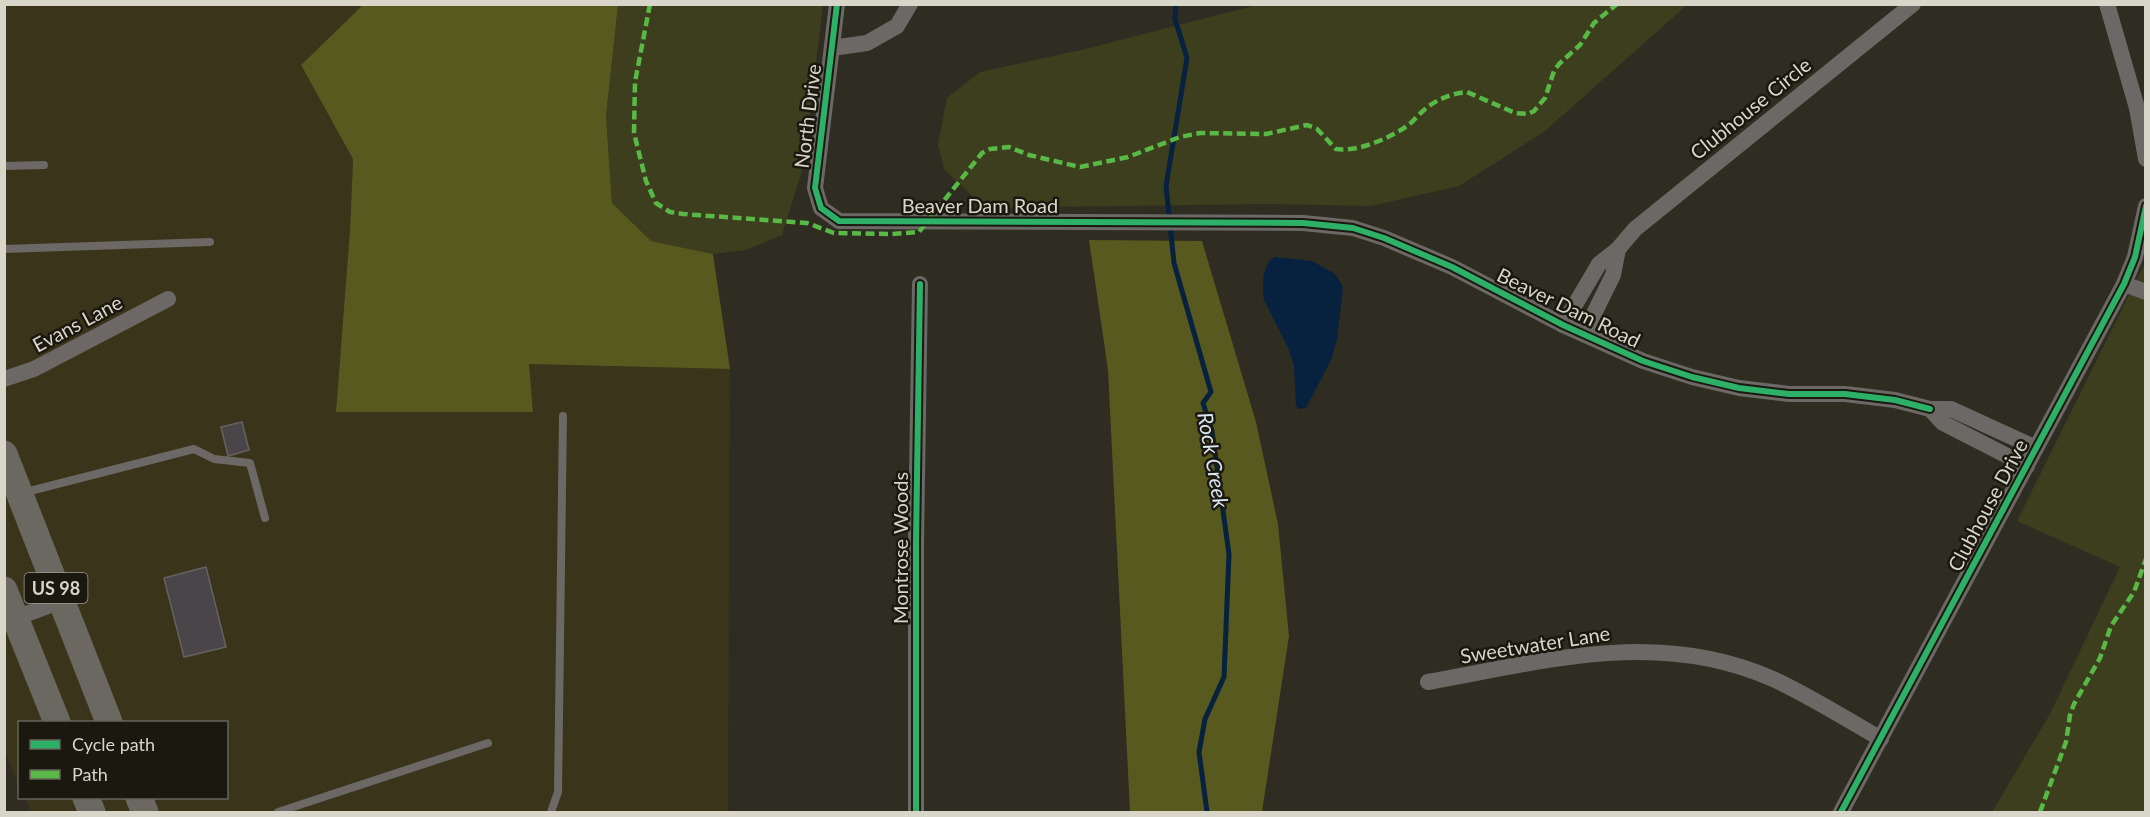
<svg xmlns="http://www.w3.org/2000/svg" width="2150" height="817" viewBox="0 0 2150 817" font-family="Lato,sans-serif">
  <rect width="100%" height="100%" fill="#2f2c21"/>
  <path fill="#3a341a" d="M4,5H364L301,65L353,159L350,230L533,412L528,364L730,369L728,812H31L25,798H226V722H20L19,786L5,752Z"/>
  <g fill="#3d3e1d">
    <path d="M1261,4H1687V5L1545,131L1459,186L1371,206L1266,204L985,208L944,169L938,144L947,98L980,72L1081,50Z"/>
    <path d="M618,5H823L804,164L782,235L746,250L713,254L651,241L612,203L606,116Z"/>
    <path d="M2145,263V812H1992L2050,714L2120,567L2017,521Z"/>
  </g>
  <g fill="#57591e">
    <path d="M364,4L618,5L606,116L612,203L651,241L713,254L730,369L529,364L533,412H336L350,230L353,159L301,65Z"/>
    <path d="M1089,240L1202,241L1256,422L1278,524L1289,636L1262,812H1130L1108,370Z"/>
  </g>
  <path fill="#06223e" d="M1275,257L1312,261L1335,274L1343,287L1337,340L1331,360L1306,408L1299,409L1296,406L1294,366L1289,350L1264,300C1262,287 1262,263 1275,257Z"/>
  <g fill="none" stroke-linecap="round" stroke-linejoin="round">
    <path stroke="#06223e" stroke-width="5" d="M1176,4L1175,19L1187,58L1166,186L1174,263L1211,392L1203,403L1212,431L1229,554L1224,677L1205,719L1199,752L1207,812"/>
  </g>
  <g fill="#494549" stroke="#656262" stroke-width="1.5">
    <path d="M242,422L249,450L228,456L221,427Z"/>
    <path d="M206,567L226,647L184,657L164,578Z"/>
  </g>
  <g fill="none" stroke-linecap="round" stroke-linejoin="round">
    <g stroke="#6b6865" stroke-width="8">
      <path d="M4,166L44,165"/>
      <path d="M4,249L210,242"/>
      <path d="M22,493L194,449L214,459L250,463L265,518"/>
      <path d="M278,812L488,743"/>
      <path d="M551,812L558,792L563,416"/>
    </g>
    <g stroke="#6b6865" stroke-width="16">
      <path d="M837,4L815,188L821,208L839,221L1303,223L1353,228L1384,238L1452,267L1563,325L1643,361L1692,377L1739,388L1789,394H1845L1895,400L1930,409"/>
      <path d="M2107,4L2137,108L2146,159"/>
      <path d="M832,48L867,43L897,26L910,4"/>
      <path d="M2124,284L2146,292"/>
      <path d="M1563,325L1599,264L1618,249L1635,229L1913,4"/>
      <path d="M1584,334L1613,275L1618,249"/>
      <path d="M4,379L34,369L168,299"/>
      <path d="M2027,466L1943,423L1930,409H1951L2036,448"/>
      <path d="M8,621L61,601"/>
      <path d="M1428,682C1546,661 1658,628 1773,679C1810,696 1846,719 1881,739"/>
      <path d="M916,812V542L920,284"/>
      <path d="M1841,812L2124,284L2135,257L2146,206"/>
    </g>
    <g stroke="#6b6862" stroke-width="27">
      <path d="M4,454L109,722"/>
      <path d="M4,590L57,722"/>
      <path d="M86,798L92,812"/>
      <path d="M139,798L145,812"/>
    </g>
    <g stroke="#58b947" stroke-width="4.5" stroke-dasharray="9 4.5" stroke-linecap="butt">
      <path d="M650,4L635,82L634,133L646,181L656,203L670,212L683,214L807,223L834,233L891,234L919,232L982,153L990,149L1009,147L1029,155L1080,167L1128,157L1180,137L1200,133L1266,134L1307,125L1317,129L1336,149C1358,152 1388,139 1407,126C1413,122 1418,115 1424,110C1435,100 1452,93 1467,92L1515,113L1528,114L1534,111L1545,98L1554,71L1559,64L1580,45L1594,23L1617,4"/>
      <path d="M2040,812L2066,742L2070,715L2074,704L2100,658L2111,626L2134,592L2146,559"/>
    </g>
    <g stroke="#1a180f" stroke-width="10">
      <g id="cycleway">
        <path d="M837,4L815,188L821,208L839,221L1303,223L1353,228L1384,238L1452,267L1563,325L1643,361L1692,377L1739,388L1789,394H1845L1895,400L1930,409"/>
        <path d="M916,812V542L920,284"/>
        <path d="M1841,812L2124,284L2135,257L2146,206"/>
      </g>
    </g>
    <use href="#cycleway" stroke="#2db169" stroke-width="6"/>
  </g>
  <g text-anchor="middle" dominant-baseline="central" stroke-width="5" stroke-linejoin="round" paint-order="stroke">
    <rect fill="#1a180f" stroke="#9f9c91" stroke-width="1.5" x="24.5" y="573" width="63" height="30" rx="4.5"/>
    <g font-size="18" font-weight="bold" fill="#d8d5c9">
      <text x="56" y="588">US 98</text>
    </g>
    <g font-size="20" fill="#d8d5c9" stroke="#1a180f">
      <text transform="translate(1750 108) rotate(-39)">Clubhouse Circle</text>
      <text transform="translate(807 116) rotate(-83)">North Drive</text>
      <text x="980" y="205">Beaver Dam Road</text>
      <text transform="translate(1569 307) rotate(26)">Beaver Dam Road</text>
      <text transform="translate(77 323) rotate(-28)">Evans Lane</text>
      <text transform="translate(1987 505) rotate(-62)">Clubhouse Drive</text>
      <text transform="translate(900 548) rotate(-90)">Montrose Woods</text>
      <text transform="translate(1535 644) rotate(-9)">Sweetwater Lane</text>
    </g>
    <g font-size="21" font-style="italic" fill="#d9e6f4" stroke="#1a180f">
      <text transform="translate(1214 460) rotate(80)">Rock Creek</text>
    </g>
  </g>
  <rect width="2150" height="817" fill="none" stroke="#d8d5c9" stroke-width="12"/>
  <rect x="18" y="721" width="210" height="78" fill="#1a180f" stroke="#666459" stroke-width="1.5"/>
  <rect x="30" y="740" width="30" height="9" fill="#2db169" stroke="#666459" stroke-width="1.5"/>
  <text x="72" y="751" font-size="18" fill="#d8d5c9">Cycle path</text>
  <rect x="30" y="770" width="30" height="9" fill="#58b947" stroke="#666459" stroke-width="1.5"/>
  <text x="72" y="781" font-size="18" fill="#d8d5c9">Path</text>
</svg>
